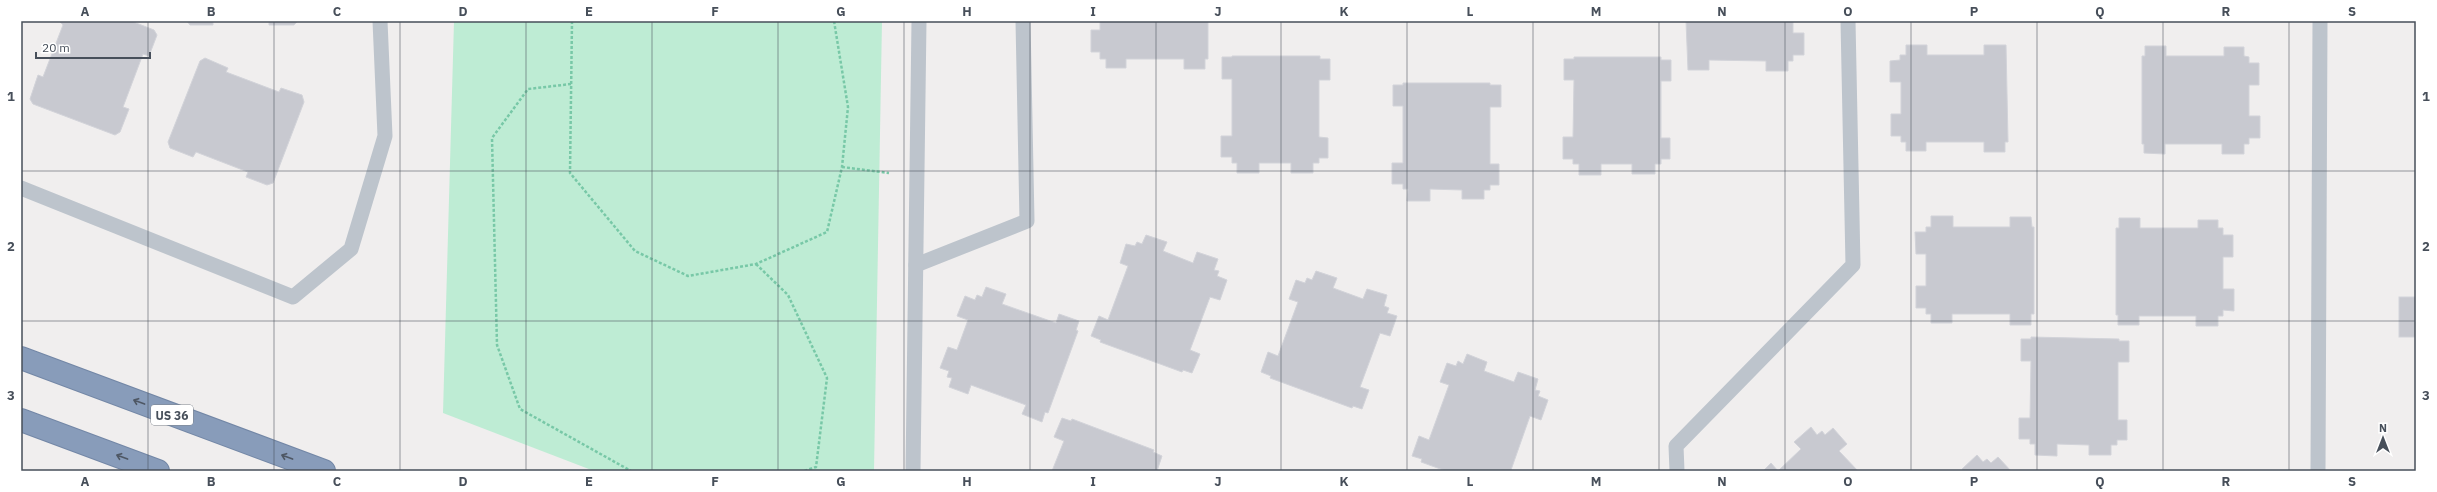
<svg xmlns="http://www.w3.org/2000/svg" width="2437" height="492" viewBox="0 0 2437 492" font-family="'IBM Plex Sans',sans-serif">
  <rect width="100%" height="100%" fill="#f0eeee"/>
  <path fill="#beecd4" d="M454,21H882L874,471H594L443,413Z"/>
  <g fill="#c8c9d0" stroke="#d2d3d9">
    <path d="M59,21H131L154,30L157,35L149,56L143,54L123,107L129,109L120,132L115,135L33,104L30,99L38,75L43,77L63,25Z"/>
    <path d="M187,21H213V25H190Z"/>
    <path d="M269,21H298L294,25H269Z"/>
    <path d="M1100,21H1208V59H1205V69H1184V59H1126V68H1106V59H1100V52H1091V30H1100Z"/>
    <path d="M1686,21H1793V33H1804V55H1793V61H1788V71H1766V61L1709,60V70H1688Z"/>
    <path d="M1906,45H1927V55H1984V45H2006L2008,142H2005V152H1984V142H1926V151H1906V142H1901V136H1891V114H1901V82H1890V61L1900,60V55H1906Z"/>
    <path d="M2145,46H2166V56H2224V47H2244V56L2249,57V63H2259V85H2249V116H2260V138H2249V144H2244V154H2222V144H2165V154L2144,153V144H2142V56H2145Z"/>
    <path d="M1232,56H1320V59H1330V80H1319V137L1328,138V158H1319V163H1313V173H1291V163H1259V173H1237V163H1232V157H1221V136H1232V79H1222V57H1232Z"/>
    <path d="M1574,57H1661V60H1671V81H1661V138H1670V159H1661V164H1655V174H1632V164H1601V175H1579V164H1573V159H1563V137H1573L1574,80H1564V59H1574Z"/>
    <path d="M205,58L228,68L226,72L279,92L281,88L302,95L304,102L273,183L267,185L246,177L248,172L196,152L193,157L170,148L168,142L200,61Z"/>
    <path d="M1403,83H1490V85H1501V107H1490V164H1499V185H1490V190H1484V199H1462V190L1430,189V201H1407L1408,189H1403V184H1392V163H1403V106H1393V85H1403Z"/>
    <path d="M1931,216H1953V227H2010V217H2031L2032,227H2034V314H2031V325H2010V314H1952V323H1931V314H1926V308H1916V286H1926V254H1916L1915,232H1926V227H1931Z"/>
    <path d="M2119,218H2140V228H2198V220H2218V228H2223V235H2233V257H2223V289H2234V311L2223,310V316H2218V326H2196V316H2139V325H2118V315H2116V228H2119Z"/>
    <path d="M1146,235L1167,242L1163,251L1193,263L1197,252L1218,259L1214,270L1219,271L1217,276L1227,280L1220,300L1210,297L1190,350L1200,354L1192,373L1183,370L1182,372L1100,342L1101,340L1091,336L1099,316L1108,320L1128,266L1120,263L1126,244L1135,246L1137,242L1142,244Z"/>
    <path d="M1316,271L1337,278L1333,288L1363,299L1367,289L1387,295L1384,306L1389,308L1387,313L1397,316L1390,336L1380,333L1360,387L1369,390L1362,409L1353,406L1352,408L1270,378L1271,376L1261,372L1268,352L1278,356L1298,302L1289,299L1296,280L1305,283L1307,278L1312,280Z"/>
    <path d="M986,287L1006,294L1002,304L1056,323L1059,314L1079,321L1076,330L1078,331L1048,413L1045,412L1042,422L1022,414L1026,405L971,385L968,394L949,387L952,378L947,377L949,371L940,368L948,347L957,350L968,320L957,316L965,296L975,300L977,295L982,297Z"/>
    <rect x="2399" y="297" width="17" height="40"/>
    <path d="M2031,337L2119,339V341H2129V362H2118V420H2127V440H2117V445H2111V455H2089V445L2057,444V456L2035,455V444H2030V439H2019V418H2030L2031,361H2021V339H2031Z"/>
    <path d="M1467,354L1487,362L1484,371L1514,382L1518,372L1538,379L1535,390L1540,391L1538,396L1548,400L1541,420L1530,416L1511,470L1513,471H1446L1421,462L1422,459L1412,456L1419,436L1429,440L1449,385L1440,382L1447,363L1456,366L1458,361L1463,364Z"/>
    <path d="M1062,418L1071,421L1072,419L1154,450L1153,452L1162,456L1157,471H1052L1064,441L1054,437Z"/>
    <path d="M1811,427L1817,435L1822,431L1825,435L1833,428L1847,444L1839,451L1858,471H1763L1771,463L1778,471L1801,449L1794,442Z"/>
    <path d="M1977,455L1983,462L1987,459L1991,463L1998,457L2011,471H1964L1962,469Z"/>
  </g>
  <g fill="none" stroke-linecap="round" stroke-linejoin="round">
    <g stroke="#7387a6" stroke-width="24">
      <g id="motorway">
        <path d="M21,358L324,471"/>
        <path d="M21,420L158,471"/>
      </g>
    </g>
    <g stroke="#78c8a7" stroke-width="2.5" stroke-dasharray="3 2" stroke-linecap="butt">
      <path d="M572,21L570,173L635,251L688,276L756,264L827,232L842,167L848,107L834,21"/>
      <path d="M571,84L528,89L492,138L497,345L520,409L631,471"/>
      <path d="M842,167L889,173"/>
      <path d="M756,264L788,295L827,378L816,467L804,471"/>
    </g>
    <g stroke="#bdc4cc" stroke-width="15">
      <path d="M21,188L293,297L351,249L385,136L380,21"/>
      <path d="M916,265L1027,221L1023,21"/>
      <path d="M913,471L919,21"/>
      <path d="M1677,471L1676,446L1853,265L1848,21"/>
      <path d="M2318,471L2320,21"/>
    </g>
    <use href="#motorway" stroke="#889cba" stroke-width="22"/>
  </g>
  <defs><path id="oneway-shaft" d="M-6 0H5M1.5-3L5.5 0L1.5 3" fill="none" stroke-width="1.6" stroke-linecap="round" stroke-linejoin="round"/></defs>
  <g stroke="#4e5764">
    <use href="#oneway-shaft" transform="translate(139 402) rotate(-160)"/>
    <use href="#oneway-shaft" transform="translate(122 457) rotate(-160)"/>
    <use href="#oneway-shaft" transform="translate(287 457) rotate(-160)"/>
  </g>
  <path fill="none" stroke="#474f5a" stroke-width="1" stroke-opacity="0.55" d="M148,21V471M274,21V471M400,21V471M526,21V471M652,21V471M778,21V471M904,21V471M1030,21V471M1156,21V471M1281,21V471M1407,21V471M1533,21V471M1659,21V471M1785,21V471M1911,21V471M2037,21V471M2163,21V471M2289,21V471M21,171H2416M21,321H2416"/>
  <g text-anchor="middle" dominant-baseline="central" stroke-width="3.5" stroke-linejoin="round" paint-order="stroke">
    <rect fill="#fff" stroke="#7e848c" stroke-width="1" x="151" y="405" width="42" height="20" rx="3"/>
    <g font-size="12" font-weight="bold" fill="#474f5a">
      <text x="172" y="415">US 36</text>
    </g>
  </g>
  <rect width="2437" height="492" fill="none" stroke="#ffffff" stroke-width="44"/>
  <g transform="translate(2383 438)" stroke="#ffffff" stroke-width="3" paint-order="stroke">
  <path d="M0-3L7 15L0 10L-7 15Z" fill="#474f5a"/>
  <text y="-6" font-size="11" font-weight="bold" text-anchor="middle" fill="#474f5a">N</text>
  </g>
  <path d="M36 52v6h114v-6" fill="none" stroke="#474f5a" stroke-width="2"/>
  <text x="42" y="52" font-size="12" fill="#474f5a" stroke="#ffffff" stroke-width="3" paint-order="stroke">20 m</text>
  <rect x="22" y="22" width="2393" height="448" fill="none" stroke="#474f5a" stroke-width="1.5"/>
  <g font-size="13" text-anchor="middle" font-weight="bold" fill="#474f5a">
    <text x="85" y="16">A</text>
    <text x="211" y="16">B</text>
    <text x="337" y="16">C</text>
    <text x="463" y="16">D</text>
    <text x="589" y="16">E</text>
    <text x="715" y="16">F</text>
    <text x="841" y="16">G</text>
    <text x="967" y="16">H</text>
    <text x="1093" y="16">I</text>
    <text x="1218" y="16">J</text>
    <text x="1344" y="16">K</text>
    <text x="1470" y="16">L</text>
    <text x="1596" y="16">M</text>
    <text x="1722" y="16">N</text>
    <text x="1848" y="16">O</text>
    <text x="1974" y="16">P</text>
    <text x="2100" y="16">Q</text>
    <text x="2226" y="16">R</text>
    <text x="2352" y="16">S</text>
    <text x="11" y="101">1</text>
    <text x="2426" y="101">1</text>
    <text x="11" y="251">2</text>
    <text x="2426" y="251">2</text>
    <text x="11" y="400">3</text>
    <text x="2426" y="400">3</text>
    <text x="85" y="486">A</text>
    <text x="211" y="486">B</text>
    <text x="337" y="486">C</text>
    <text x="463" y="486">D</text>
    <text x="589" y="486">E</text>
    <text x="715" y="486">F</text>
    <text x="841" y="486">G</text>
    <text x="967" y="486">H</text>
    <text x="1093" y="486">I</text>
    <text x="1218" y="486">J</text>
    <text x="1344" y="486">K</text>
    <text x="1470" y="486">L</text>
    <text x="1596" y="486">M</text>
    <text x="1722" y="486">N</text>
    <text x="1848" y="486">O</text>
    <text x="1974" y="486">P</text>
    <text x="2100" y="486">Q</text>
    <text x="2226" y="486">R</text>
    <text x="2352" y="486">S</text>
  </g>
</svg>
